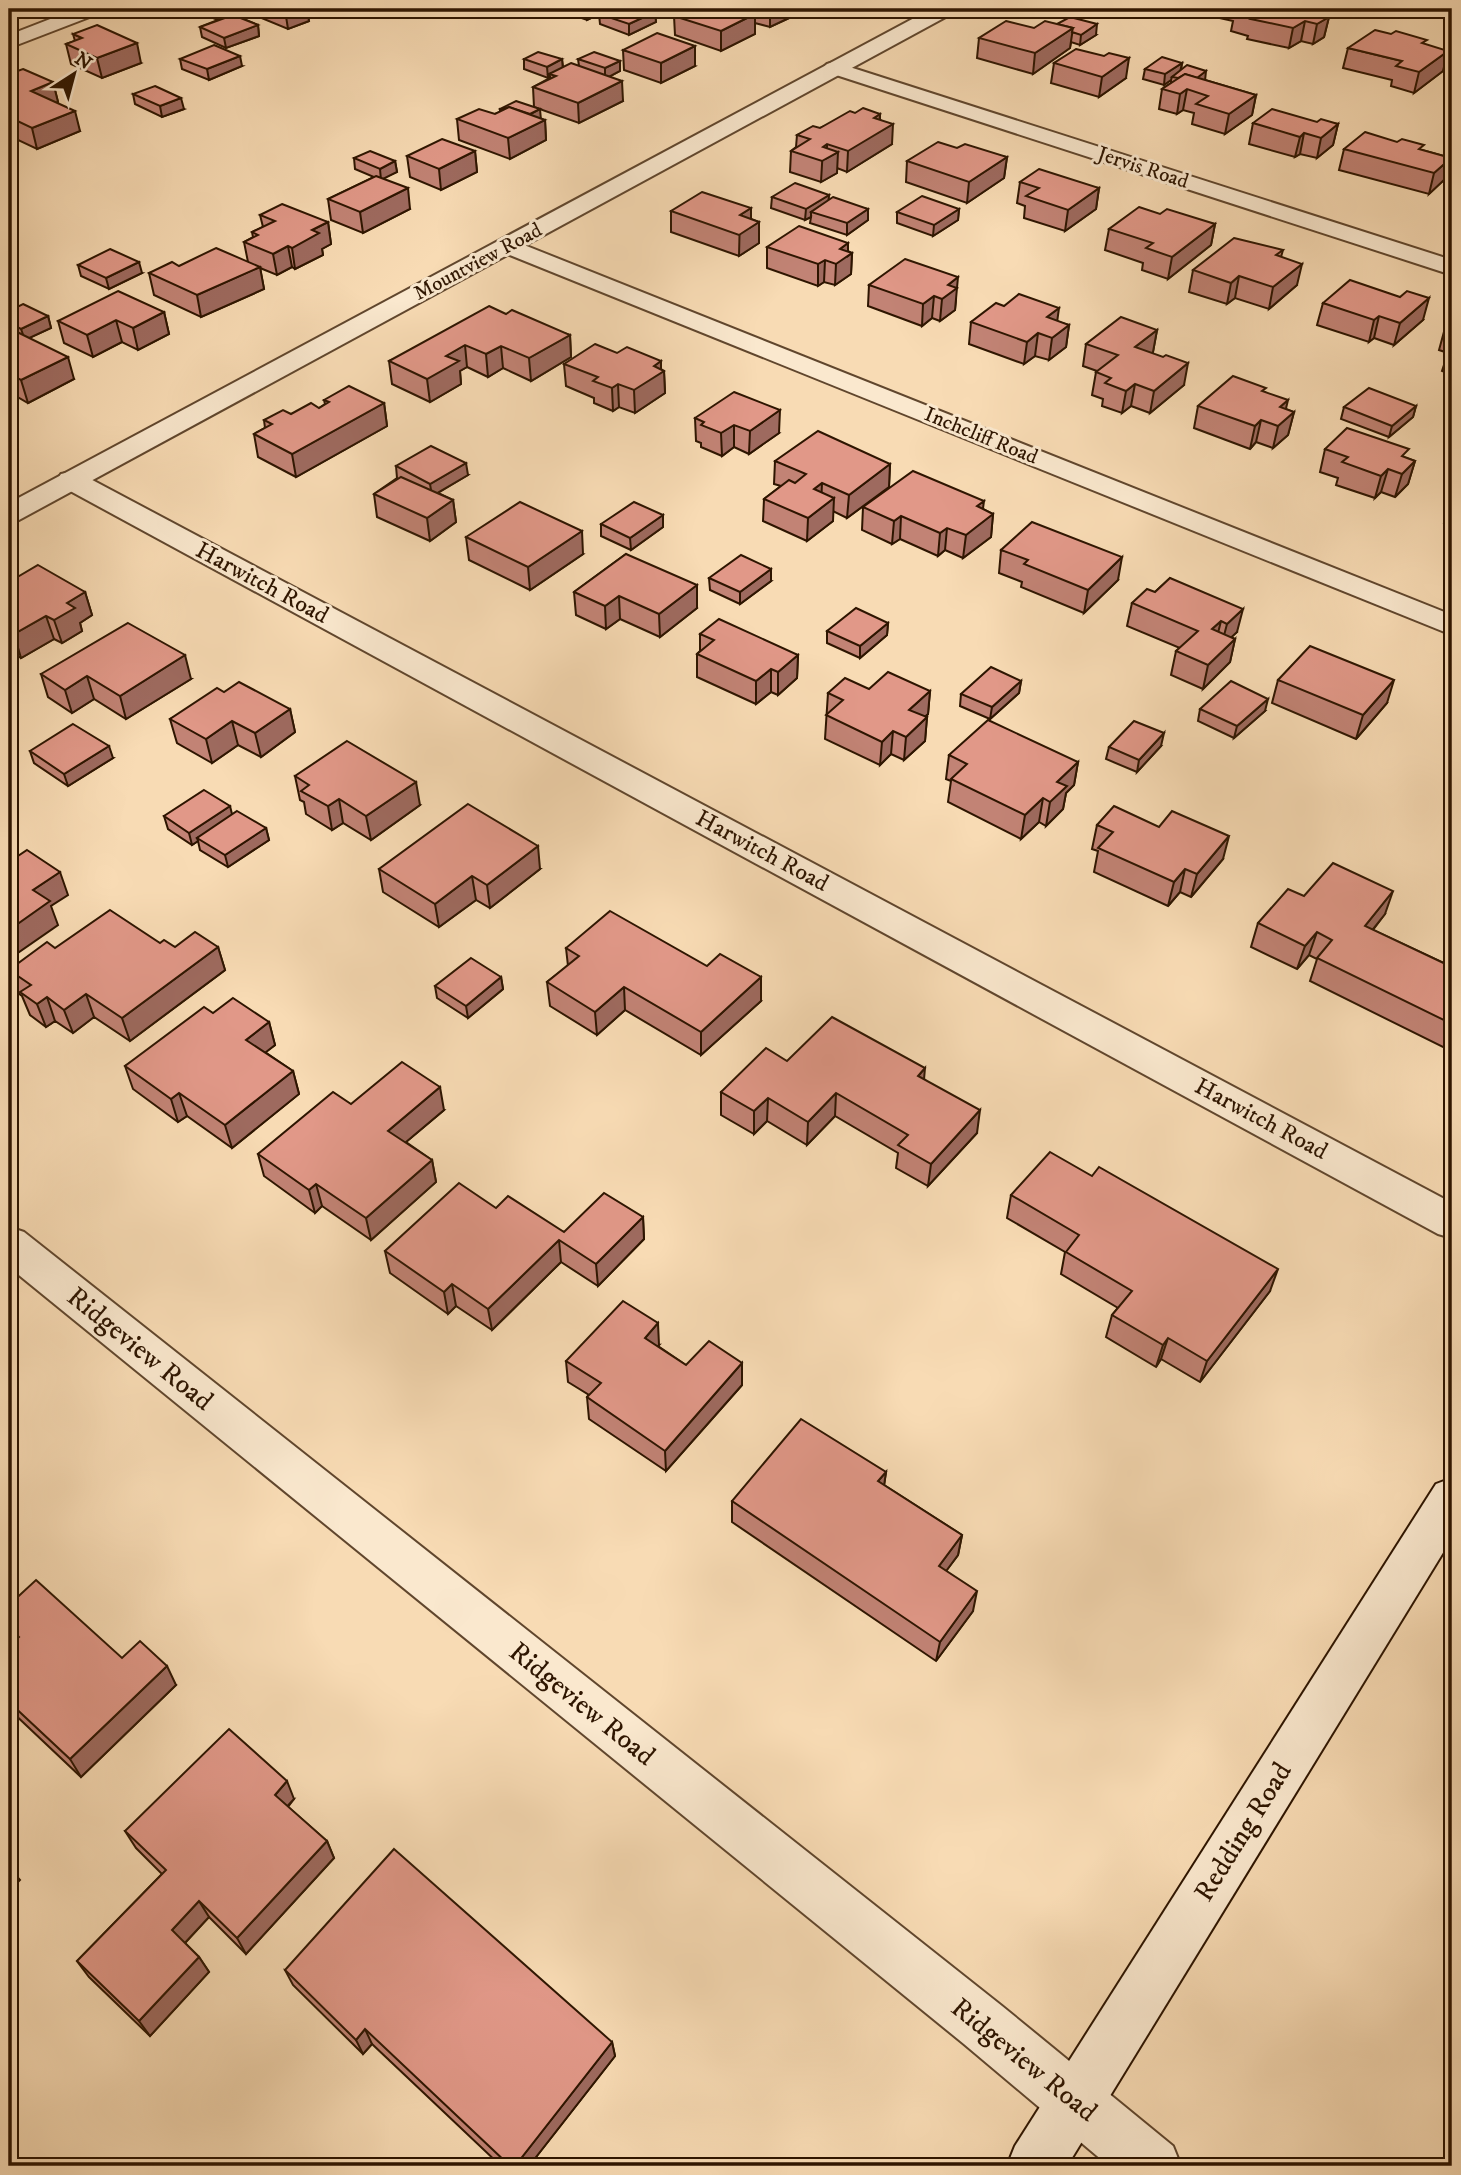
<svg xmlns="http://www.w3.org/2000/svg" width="1461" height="2175" viewBox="0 0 1461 2175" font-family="'IM FELL DW Pica',serif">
  <rect width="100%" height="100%" fill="#f8dbb4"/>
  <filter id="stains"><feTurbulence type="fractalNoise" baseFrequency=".00286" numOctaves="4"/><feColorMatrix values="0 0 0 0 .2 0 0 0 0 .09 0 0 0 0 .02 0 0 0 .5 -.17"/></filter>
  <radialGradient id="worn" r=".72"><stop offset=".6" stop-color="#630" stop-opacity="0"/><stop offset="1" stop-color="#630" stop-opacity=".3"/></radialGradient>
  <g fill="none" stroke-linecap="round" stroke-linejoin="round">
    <g stroke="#60462d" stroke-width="4">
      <g id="minor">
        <path d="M76,9H103L100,13L9,48V35Z"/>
        <path d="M834,62L1452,260V275L827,72L823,68L827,64Z"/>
        <path d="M509,239L1452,615V635L500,251L497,246L500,241Z"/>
        <path d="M71,472L81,474L1452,1203V1238L1438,1234L61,486L57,480L61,474Z"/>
      </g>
    </g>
    <g stroke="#60462d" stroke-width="4">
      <g id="tertiary">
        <path d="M931,9H956L953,13L19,520L9,523V503Z"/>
        <path d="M9,1227L24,1232L1002,2006L1173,2146L1181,2166H1109L964,2044L9,1267Z"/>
      </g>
    </g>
    <g stroke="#2e1500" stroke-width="4">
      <g id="secondary">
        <path d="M1425,9H1452V19L1428,13Z"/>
        <path d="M1452,1478V1538L1067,2166H1007L1015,2146L1436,1484Z"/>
      </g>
    </g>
    <use href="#minor" fill="#fae8ce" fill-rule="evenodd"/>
    <use href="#tertiary" fill="#fae8ce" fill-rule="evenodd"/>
    <use href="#secondary" fill="#fae8ce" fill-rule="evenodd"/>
  </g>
  <g fill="#c28375" stroke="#2e1500" stroke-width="2">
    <path d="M191,9H307L309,21L288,29L252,14L241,18L258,25L259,36L226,48L202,37L200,27L218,20Z"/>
    <path d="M556,9H610L587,20Z"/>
    <path d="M719,9H793V10L789,12V18L770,27L755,23V34L721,51L675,35L674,16L713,11Z"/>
    <path d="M1087,9H1144L1132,16L1114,11L1108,15Z"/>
    <path d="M1217,9H1305L1329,17L1324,37L1313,44L1301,41L1289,48L1247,39L1248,36L1231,31L1233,21L1215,17Z"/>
    <path d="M655,12L656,22L629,35L600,24L599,14Z"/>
    <path d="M1034,28L1096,35L1080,45L1071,42L1070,48L1033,74L977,58L979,38Z"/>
    <path d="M73,34L141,63L102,78L71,64L66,44L75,41Z"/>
    <path d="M1348,48L1443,71L1414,93L1391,86L1392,80L1343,68Z"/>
    <path d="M623,50L695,66L661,83L624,70Z"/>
    <path d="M1104,56L1126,78L1099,97L1051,83L1054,63Z"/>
    <path d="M180,59L242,66L209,80L182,69Z"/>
    <path d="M524,59H562L563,67L579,66L578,59L620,61V71L610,76L623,101L579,123L534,107L533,87L550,78V77L548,78L524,69Z"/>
    <path d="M1182,63L1181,70L1205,80L1256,95L1252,115L1225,134L1192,124L1194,113L1183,110L1177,114L1159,109L1162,89L1171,83V80L1164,85L1143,79L1145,69Z"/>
    <path d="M9,74L53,82L58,102L57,103L80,131L37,149L12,137L9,138Z"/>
    <path d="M133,94L184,109L162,117L135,104Z"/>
    <path d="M500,109L545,120L546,140L510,159L459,140L457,119L495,114L500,112Z"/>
    <path d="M855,113L880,114V119L892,144L847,172L837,168V173L821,182L790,172L791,151L796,147L797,135L820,128Z"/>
    <path d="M1317,122L1338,124L1333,145L1317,158L1300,154L1295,157L1249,144L1253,123Z"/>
    <path d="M957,148L1007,157L1004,178L967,203L906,182L907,161Z"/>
    <path d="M1344,149L1422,150L1451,158L1445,179L1429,194L1339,170Z"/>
    <path d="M475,151L477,172L441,190L410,177L407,156Z"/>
    <path d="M354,158L395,161L397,172L383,178L410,209L363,233L331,220L328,199L374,177L355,169Z"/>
    <path d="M1020,182L1099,188L1096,209L1065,231L1024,218L1025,206L1017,203Z"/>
    <path d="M829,195L828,200L868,209V220L847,235L810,223L811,217L805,220L771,208L772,197Z"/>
    <path d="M751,208V219L759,222V243L739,256L671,232V211Z"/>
    <path d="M959,209L958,220L933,236L897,223V212Z"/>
    <path d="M1160,214L1215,224L1211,245L1168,279L1142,270L1143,263L1105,250L1109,229Z"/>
    <path d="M260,215L328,222L331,244L322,249L323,255L295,269L292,267L277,275L260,268L264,289L201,317L154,295L149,273L179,266L248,262L244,242L253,237L252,232L263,227Z"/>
    <path d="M767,247L848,251L852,253L851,274L835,285L824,282L818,286L767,268Z"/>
    <path d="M1283,250L1281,257L1297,285L1269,309L1235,298L1227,304L1189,292L1193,270Z"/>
    <path d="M78,265L142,273L109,289L81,276Z"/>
    <path d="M869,285L956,299L955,310L940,321L932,318L922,326L868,306Z"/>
    <path d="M1323,303L1423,320L1394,345L1374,338L1369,342L1317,325Z"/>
    <path d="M1004,306L1069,325L1066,347L1049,360L1035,356L1024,364L969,344L971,322Z"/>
    <path d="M9,311L48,316L51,328L29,338L74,379L28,403L9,392Z"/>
    <path d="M164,312L169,334L138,350L122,342L93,357L64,343L58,321Z"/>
    <path d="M506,314L570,335L571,357L531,381L503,368L488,377L467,367L460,371L461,384L430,402L392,384L389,361Z"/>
    <path d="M1445,328L1452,330V375L1442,371L1448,353L1439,350Z"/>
    <path d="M1157,330L1153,352L1152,353L1184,385L1150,413L1131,406L1122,413L1102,406L1103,399L1092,395L1096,372L1097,371L1083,366L1086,344Z"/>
    <path d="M564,364L661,369L664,371L665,393L635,413L619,407L613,411L594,403V398L566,386Z"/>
    <path d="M1265,392L1286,409L1294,412L1288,435L1273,448L1256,442L1250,449L1194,428L1198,406Z"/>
    <path d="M324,400L384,403L387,426L296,477L258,457L254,434L265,428L264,420L319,408L325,404Z"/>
    <path d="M1416,406L1413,417L1389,437L1341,419L1344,407Z"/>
    <path d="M695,418L779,433L749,454L734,447L722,456L701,447V443L696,441Z"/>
    <path d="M1325,449L1406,458L1415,461L1408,484L1395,497L1381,492L1375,498L1336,485L1338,478L1320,472Z"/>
    <path d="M775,461L890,464L889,487L847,518L833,511V521L807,541L763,521L764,499L781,486L774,484Z"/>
    <path d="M396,466L468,475L438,493L453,500L456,522L430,541L377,517L374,494L397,478Z"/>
    <path d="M1452,499V526L1444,523Z"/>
    <path d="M863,507L983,509L993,514L991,537L963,558L945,550L938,556L900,539L892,544L862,530Z"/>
    <path d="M663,515V527L631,550L601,536V524Z"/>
    <path d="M466,537L583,554L530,590L469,560Z"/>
    <path d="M1001,550L1118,580L1084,613L1021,587L1022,582L999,573Z"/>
    <path d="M626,554L697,608L660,637L620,619L606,629L576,615L574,592Z"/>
    <path d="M709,578L771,581L740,604L710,590Z"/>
    <path d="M1170,578L1237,632L1231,637L1235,639L1230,662L1203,689L1171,675L1176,651L1180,648L1127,626L1132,603L1155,592Z"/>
    <path d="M9,582L85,592L92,615L80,623L82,631L62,643L54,639L21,658L9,650Z"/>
    <path d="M888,623L887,635L860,658L827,643V631Z"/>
    <path d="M700,634L798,655L797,678L778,695L771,692L756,704L697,677V654L700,651Z"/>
    <path d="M41,674L191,679L126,719L94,699L72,713L48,697Z"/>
    <path d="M1278,680L1387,703L1356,739L1272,703Z"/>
    <path d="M1021,681L1019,693L990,719L960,706L961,694Z"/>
    <path d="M869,689L930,691L928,714L925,717H927L925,741L904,760L891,754L880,765L825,739L828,693Z"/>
    <path d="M224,692L290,709L295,732L261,757L238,745L212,763L177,743L170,719Z"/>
    <path d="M1200,709L1265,711L1234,738L1198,721Z"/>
    <path d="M1161,746L1137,772L1106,759L1109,747Z"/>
    <path d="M30,751L113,758L68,786L34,763Z"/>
    <path d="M949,755L1078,762L1074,785L1066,793L1063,809L1046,826L1039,822L1021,839L948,802L951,781L946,779Z"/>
    <path d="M295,776L420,805L371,840L343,823L332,830L306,814L304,802L300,800Z"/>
    <path d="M232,815L266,828L269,840L228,867L200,850L198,841L192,845L168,829L164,816Z"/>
    <path d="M1097,825L1223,859L1191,897L1180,892L1168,906L1094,872L1098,851L1092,849Z"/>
    <path d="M379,869H540L490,908L476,900L439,927L383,892Z"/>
    <path d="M1304,896L1385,914L1373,930L1452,967V1049L1451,1051L1310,981L1317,959L1309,955L1297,969L1251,947L1258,923Z"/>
    <path d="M160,943L175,947H218L225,970L130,1041L94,1017L73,1033L55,1021L46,1027L30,1015L22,996L18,993L9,971L55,948Z"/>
    <path d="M566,948L761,1001L701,1055L625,1010L597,1035L550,1006L547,982L568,966Z"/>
    <path d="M501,977L503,989L468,1018L437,998L435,986Z"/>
    <path d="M213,1013L269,1022L275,1045L265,1052L293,1071L299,1094L232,1148L187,1116L178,1122L133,1089L125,1066Z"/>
    <path d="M787,1061L924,1079L977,1133L928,1186L896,1168L898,1153L835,1116L807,1145L767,1121L754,1134L721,1115V1092Z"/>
    <path d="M351,1104L444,1110L406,1142L432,1160L436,1182L371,1240L322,1206L315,1213L264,1176L258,1154Z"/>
    <path d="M1092,1176L1270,1291L1200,1382L1161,1359L1156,1367L1106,1337L1112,1315L1118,1308L1061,1274L1065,1252L1007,1218L1011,1195Z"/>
    <path d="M496,1208L564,1232L643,1217L644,1239L598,1286L561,1262L492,1330L456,1306L448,1314L390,1273L385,1251Z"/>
    <path d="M659,1345L658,1346L686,1365L742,1363V1385L666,1471L589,1419L587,1397L589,1395L568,1382L566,1361Z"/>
    <path d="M886,1472L884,1485L962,1535L958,1555L946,1571L973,1611L936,1661L732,1522V1501Z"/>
    <path d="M9,1605L176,1685L81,1777L9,1709V1646L14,1641L9,1637Z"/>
    <path d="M294,1799L288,1807L327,1841L334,1858L246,1954L209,1917L185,1943L199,1957L209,1972L150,2036L89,1977L77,1961L162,1874L136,1848L125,1831Z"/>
    <path d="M285,1970L612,2042L615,2056L529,2166H501L372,2044L363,2054L293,1985Z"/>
  </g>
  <g fill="#9e6a5f" stroke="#2e1500" stroke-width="2">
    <path d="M223,9H251L252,14L226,24Z"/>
    <path d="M287,9H307L309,21L288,29L285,10Z"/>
    <path d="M586,9H610L587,20Z"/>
    <path d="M770,9H793V10L789,12V18L770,27Z"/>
    <path d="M1109,9H1114V11L1108,15Z"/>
    <path d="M1133,9H1144L1132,16Z"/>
    <path d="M655,12L656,22L629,35V24Z"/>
    <path d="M755,14V34L721,51V31Z"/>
    <path d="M1329,17L1324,37L1313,44L1317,24Z"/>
    <path d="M1305,21L1301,41L1289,48L1293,28Z"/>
    <path d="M1097,24L1096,35L1080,45L1081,35Z"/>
    <path d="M258,25L259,36L226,48L224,38Z"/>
    <path d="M1073,28L1070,48L1033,74L1035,53Z"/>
    <path d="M137,43L141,63L102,78L97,58Z"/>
    <path d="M695,46V66L661,83V63Z"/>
    <path d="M1448,51L1443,71L1414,93L1419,72Z"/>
    <path d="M240,56L242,66L209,80L207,69Z"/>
    <path d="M1129,58L1126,78L1099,97L1102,77Z"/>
    <path d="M562,59L563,70L549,74L550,77L548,78L547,67Z"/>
    <path d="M620,61V71L605,79V68Z"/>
    <path d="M1182,63L1180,73L1172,77L1171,80L1164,85L1165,74Z"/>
    <path d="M1206,71L1205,81L1191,82Z"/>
    <path d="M622,81L623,101L579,123L578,103Z"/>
    <path d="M53,82L58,102L36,111L31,91Z"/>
    <path d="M1187,89L1183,110L1177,114L1180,94Z"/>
    <path d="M1256,95L1252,115L1225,134L1229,114Z"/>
    <path d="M181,98L184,109L162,117L160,106Z"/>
    <path d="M540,109L541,120L523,118Z"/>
    <path d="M75,111L80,131L37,149L32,128Z"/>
    <path d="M880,114L879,132L893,124L892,144L847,172L848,151L874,118Z"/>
    <path d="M545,120L546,140L510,159L508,138Z"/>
    <path d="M1338,124L1333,145L1317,158L1321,138Z"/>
    <path d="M9,126L12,137L9,138Z"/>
    <path d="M1304,133L1300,154L1295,157L1300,137Z"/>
    <path d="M827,144V158L838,152L837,173L821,182L823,147Z"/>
    <path d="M475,151L477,172L441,190L439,169Z"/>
    <path d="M1007,157L1004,178L967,203L969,182Z"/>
    <path d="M1451,158L1445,179L1429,194L1434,173Z"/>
    <path d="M395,161L397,172L381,180L380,169Z"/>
    <path d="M408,188L410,209L363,233L360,212Z"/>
    <path d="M1099,188L1096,209L1065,231L1068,210Z"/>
    <path d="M829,195L828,206L811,212V217L805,220L806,209Z"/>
    <path d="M751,208V227L759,222V243L739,256L740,215Z"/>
    <path d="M868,209V220L847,235V223Z"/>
    <path d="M959,209L958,220L933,236L934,225Z"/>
    <path d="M328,222L331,244L322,249L323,255L295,269L292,248L312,230Z"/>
    <path d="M1215,224L1211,245L1168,279L1172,257Z"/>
    <path d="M848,243V256L852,253L851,274L835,285L836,264L840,249Z"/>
    <path d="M288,246L292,267L277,275L273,254Z"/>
    <path d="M825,260L824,282L818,286V264Z"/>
    <path d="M139,262L142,273L109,289L106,278Z"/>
    <path d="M1302,264L1297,285L1269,309L1273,287Z"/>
    <path d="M260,267L264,289L201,317L197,295Z"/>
    <path d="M1239,276L1235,298L1227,304L1231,283Z"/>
    <path d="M958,277L955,310L940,321L942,299L948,285Z"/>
    <path d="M934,296L932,318L922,326L923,304Z"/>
    <path d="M1429,298L1423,320L1394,345L1400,323Z"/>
    <path d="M1059,308L1056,330L1047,317Z"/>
    <path d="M164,312L169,334L138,350L133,328Z"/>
    <path d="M48,316L51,328L25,340L21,329Z"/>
    <path d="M1379,316L1374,338L1369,342L1374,320Z"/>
    <path d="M116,320L122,342L93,357L87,335Z"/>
    <path d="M1069,325L1066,347L1049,360L1052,338Z"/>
    <path d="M1157,330L1153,352L1131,369L1135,347Z"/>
    <path d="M1038,333L1035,356L1024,364L1027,342Z"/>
    <path d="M570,335L571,357L531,381L529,358Z"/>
    <path d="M465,345L467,367L460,371L461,384L430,402L427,379L446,356Z"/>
    <path d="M501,346L503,368L488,377L486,354Z"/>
    <path d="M68,357L74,379L28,403L21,380Z"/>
    <path d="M661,361V372L664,371L665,393L635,413L634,390L654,366Z"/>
    <path d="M1188,363L1184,385L1150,413L1154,391Z"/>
    <path d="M618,384L619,407L613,411L612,388Z"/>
    <path d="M1135,384L1131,406L1122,413L1126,391Z"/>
    <path d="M1288,400L1283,421L1294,412L1288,435L1273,448L1278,426L1280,407Z"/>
    <path d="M384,403L387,426L296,477L292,454Z"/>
    <path d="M1416,406L1413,417L1389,437L1392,426Z"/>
    <path d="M780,410L779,433L749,454L750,431Z"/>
    <path d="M1261,420L1256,442L1250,449L1255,426Z"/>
    <path d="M734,425V447L722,456L721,433Z"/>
    <path d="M1415,461L1408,484L1395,497L1402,474Z"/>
    <path d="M466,463L468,475L432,496L430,484Z"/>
    <path d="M890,464L889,487L847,518L849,495Z"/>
    <path d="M1388,469L1381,492L1375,498L1381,476Z"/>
    <path d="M822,483L821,506L814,489Z"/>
    <path d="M834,498L833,521L807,541L808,518Z"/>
    <path d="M453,500L456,522L430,541L427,518Z"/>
    <path d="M984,501L981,523L993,514L991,537L963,558L966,535L977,506Z"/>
    <path d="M663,515V527L631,550L630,538Z"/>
    <path d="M901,516L900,539L892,544L894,521Z"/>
    <path d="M947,528L945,550L938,556L940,533Z"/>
    <path d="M582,531L583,554L530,590L528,567Z"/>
    <path d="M1122,557L1118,580L1084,613L1088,590Z"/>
    <path d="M771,569V581L740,604V592Z"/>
    <path d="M697,585V608L660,637L659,614Z"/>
    <path d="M85,592L92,615L80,623L82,631L62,643L54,620L67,603Z"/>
    <path d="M619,596L620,619L606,629L605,606Z"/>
    <path d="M1243,609L1237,632L1221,647L1227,624Z"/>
    <path d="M46,616L54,639L21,658L14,634Z"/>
    <path d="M1221,621L1215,645L1212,629Z"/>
    <path d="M888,623L887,635L860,658V646Z"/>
    <path d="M1235,639L1230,662L1203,689L1208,665Z"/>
    <path d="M185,655L191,679L126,719L120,696Z"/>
    <path d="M798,655L797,678L778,695V672Z"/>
    <path d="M771,669V692L756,704V681Z"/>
    <path d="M87,676L94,699L72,713L65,690Z"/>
    <path d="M1394,680L1387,703L1356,739L1363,715Z"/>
    <path d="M1021,681L1019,693L990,719L992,707Z"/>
    <path d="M930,691L928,714L907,733L909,710Z"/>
    <path d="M1268,699L1265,711L1234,738L1237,726Z"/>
    <path d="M290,709L295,732L261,757L255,733Z"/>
    <path d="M927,717L925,741L904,760L906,737Z"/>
    <path d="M232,721L238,745L212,763L206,739Z"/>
    <path d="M893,731L891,754L880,765L882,742Z"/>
    <path d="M1164,733L1161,746L1137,772L1139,760Z"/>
    <path d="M109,746L113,758L68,786L64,774Z"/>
    <path d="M1078,762L1074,785L1066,793L1063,809L1046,826L1050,802L1057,782Z"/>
    <path d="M416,782L420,805L371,840L366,816Z"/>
    <path d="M1043,798L1039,822L1021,839L1025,815Z"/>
    <path d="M339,799L343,823L332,830L328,806Z"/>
    <path d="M230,806L233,818L197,838L198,841L192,845L189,833Z"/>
    <path d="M266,828L269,840L228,867L225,855Z"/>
    <path d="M1229,836L1223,859L1191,897L1197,874Z"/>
    <path d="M538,846L540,869L490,908L487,885Z"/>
    <path d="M1185,869L1180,892L1168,906L1174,882Z"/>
    <path d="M60,872L68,895L51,906L58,925L9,959V930L33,890Z"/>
    <path d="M472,876L476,900L439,927L435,904Z"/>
    <path d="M1393,891L1385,914L1357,949L1365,926Z"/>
    <path d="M1317,932L1309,955L1297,969L1305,946Z"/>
    <path d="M218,947L225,970L130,1041L122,1018Z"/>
    <path d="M501,977L503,989L468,1018L466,1006Z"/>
    <path d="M761,977V1001L701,1055V1032Z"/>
    <path d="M624,987L625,1010L597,1035L595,1012Z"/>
    <path d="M86,994L94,1017L73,1033L64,1010Z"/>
    <path d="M47,997L55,1021L46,1027L37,1004Z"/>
    <path d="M269,1022L275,1045L252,1063L246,1040Z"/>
    <path d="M925,1068L923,1091L918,1076Z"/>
    <path d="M293,1071L299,1094L232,1148L225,1125Z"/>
    <path d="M440,1087L444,1110L393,1153L388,1131Z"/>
    <path d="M179,1093L187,1116L178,1122L171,1099Z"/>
    <path d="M836,1093L835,1116L807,1145L808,1122Z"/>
    <path d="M768,1098L767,1121L754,1134V1111Z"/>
    <path d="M980,1110L977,1133L928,1186L931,1164Z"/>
    <path d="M432,1160L436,1182L371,1240L366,1218Z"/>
    <path d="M316,1184L322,1206L315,1213L309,1190Z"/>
    <path d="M643,1217L644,1239L598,1286L596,1264Z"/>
    <path d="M559,1240L561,1262L492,1330L488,1309Z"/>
    <path d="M1278,1269L1270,1291L1200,1382L1207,1361Z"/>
    <path d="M452,1284L456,1306L448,1314L444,1292Z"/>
    <path d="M658,1323L659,1345L646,1360L645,1338Z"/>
    <path d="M1168,1338L1161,1359L1156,1367L1163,1345Z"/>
    <path d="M742,1363V1385L666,1471L665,1451Z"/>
    <path d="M886,1472L883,1493L878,1481Z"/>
    <path d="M962,1535L958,1555L935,1586L939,1566Z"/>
    <path d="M977,1591L973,1611L936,1661L940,1642Z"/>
    <path d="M167,1666L176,1685L81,1777L70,1759Z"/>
    <path d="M287,1781L294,1799L282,1812L275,1795Z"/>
    <path d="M327,1841L334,1858L246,1954L237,1938Z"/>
    <path d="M13,1872L20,1880L9,1891V1876Z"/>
    <path d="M199,1901L209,1917L182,1946L172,1930Z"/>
    <path d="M199,1957L209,1972L150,2036L139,2021Z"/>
    <path d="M365,2029L372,2044L363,2054L356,2040Z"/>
    <path d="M612,2042L615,2056L529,2166H515Z"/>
  </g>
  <g fill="#e19888" stroke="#2e1500" stroke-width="2">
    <path d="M611,9H646L655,12L629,24L599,14Z"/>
    <path d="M689,9H705L713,11L719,9H739L755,14L721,31L674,16Z"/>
    <path d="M1239,9H1305L1329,17L1317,24L1305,21L1293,28L1251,19L1255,17L1235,11Z"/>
    <path d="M233,15L258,25L224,38L200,27Z"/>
    <path d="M1070,17L1097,24L1081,35L1072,32L1073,28L1057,24Z"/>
    <path d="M1006,21L1034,28L1045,21L1073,28L1035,53L979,38Z"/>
    <path d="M97,25L137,43L97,58L66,44L82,38L73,34Z"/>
    <path d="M1375,30L1391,34L1396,31L1427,40L1422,43L1448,51L1419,72L1396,66L1402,61L1348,48Z"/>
    <path d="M657,33L695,46L661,63L623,50Z"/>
    <path d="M214,45L240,56L207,69L180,59Z"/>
    <path d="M1076,49L1104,56L1109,53L1129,58L1102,77L1054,63Z"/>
    <path d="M538,52L562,59L547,67L524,59Z"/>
    <path d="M594,52L620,61L605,68L578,59Z"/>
    <path d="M1162,57L1182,63L1165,74L1145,69Z"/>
    <path d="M571,63L622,81L578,103L533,87L556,76L549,74Z"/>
    <path d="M1187,65L1206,71L1197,78L1185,74L1178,78L1172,77Z"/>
    <path d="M23,69L53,82L31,91L75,111L32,128L9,117V74Z"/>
    <path d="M1185,74L1256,95L1229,114L1196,104L1208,96L1187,89L1180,94L1162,89Z"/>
    <path d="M155,86L181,98L160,106L133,94Z"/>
    <path d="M516,101L540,109L530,114L509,107L502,110L500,109Z"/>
    <path d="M509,107L545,120L508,138L457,119L479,109L495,114Z"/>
    <path d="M863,108L880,114L874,118L893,124L848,151L827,144L823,147L838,152L822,161L791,151L810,139L797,135L813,126L820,128L850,111L855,113Z"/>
    <path d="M1272,109L1317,122L1321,119L1338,124L1321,138L1304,133L1300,137L1253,123Z"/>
    <path d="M1365,132L1397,142L1402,139L1424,145L1419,149L1451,158L1434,173L1344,149Z"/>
    <path d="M442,139L475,151L439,169L407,156Z"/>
    <path d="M938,142L957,148L965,144L1007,157L969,182L907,161Z"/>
    <path d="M370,151L395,161L380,169L354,158Z"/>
    <path d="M1039,169L1099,188L1068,210L1026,196L1039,188L1020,182Z"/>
    <path d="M376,176L408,188L360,212L328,199Z"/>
    <path d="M795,183L829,195L806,209L772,197Z"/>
    <path d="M702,192L751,208L740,215L759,222L739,235L671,211Z"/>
    <path d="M922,196L959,209L934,225L897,212Z"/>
    <path d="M833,197L868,209L847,223L811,212Z"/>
    <path d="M282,204L328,222L312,230L319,233L292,248L288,246L273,254L244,242L258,235L252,232L275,221L260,215Z"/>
    <path d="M1139,207L1160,214L1167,209L1215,224L1172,257L1146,248L1153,243L1109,229Z"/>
    <path d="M799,226L848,243L840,249L852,253L836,264L825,260L818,264L767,247Z"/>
    <path d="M1234,238L1283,250L1276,255L1302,264L1273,287L1239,276L1231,283L1193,270Z"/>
    <path d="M216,248L260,267L197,295L149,273L172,262L179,266Z"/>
    <path d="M110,249L139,262L106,278L78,265Z"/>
    <path d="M905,259L958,277L948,285L957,288L942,299L934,296L923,304L869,285Z"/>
    <path d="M1350,280L1400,297L1407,291L1429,298L1400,323L1379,316L1374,320L1323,303Z"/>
    <path d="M118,291L164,312L133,328L116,320L87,335L58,321Z"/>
    <path d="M1019,294L1059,308L1047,317L1069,325L1052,338L1038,333L1027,342L971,322L996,303L1004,306Z"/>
    <path d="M23,304L48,316L21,329L9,323V311Z"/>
    <path d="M489,306L506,314L512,310L570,335L529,358L501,346L486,354L465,345L446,356L459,361L427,379L389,361Z"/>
    <path d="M1121,317L1157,330L1135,347L1163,357L1166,355L1188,363L1154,391L1135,384L1126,391L1105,383L1111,378L1096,372L1118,355L1086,344Z"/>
    <path d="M1452,320V330L1445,328Z"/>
    <path d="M9,328L68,357L21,380L9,374Z"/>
    <path d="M595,344L617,353L627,347L661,361L654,366L664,371L634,390L618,384L612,388L593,381L598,377L564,364Z"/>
    <path d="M1233,376L1266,388L1262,391L1288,400L1280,407L1294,412L1278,426L1261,420L1255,426L1198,406Z"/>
    <path d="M349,386L384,403L292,454L254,434L272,424L264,420L283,410L291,414L311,403L319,408L329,402L324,400Z"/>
    <path d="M1369,388L1416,406L1392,426L1344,407Z"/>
    <path d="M734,392L780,410L750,431L734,425L721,433L701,425L704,422L695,418Z"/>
    <path d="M1347,428L1409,449L1402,456L1415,461L1402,474L1388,469L1381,476L1342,462L1348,457L1325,449Z"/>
    <path d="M818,431L890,464L849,495L822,483L814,489L834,498L808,518L764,499L789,480L795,483L806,474L775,461Z"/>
    <path d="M431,446L466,463L430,484L396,466Z"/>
    <path d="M913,471L984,501L977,506L993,514L966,535L947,528L940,533L901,516L894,521L863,507Z"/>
    <path d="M401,477L453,500L427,518L374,494Z"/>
    <path d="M520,502L582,531L528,567L466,537Z"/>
    <path d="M634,502L663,515L630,538L601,524Z"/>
    <path d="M1032,522L1122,557L1088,590L1024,564L1028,560L1001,550Z"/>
    <path d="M626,554L697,585L659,614L619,596L605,606L574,592Z"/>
    <path d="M741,555L771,569L740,592L709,578Z"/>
    <path d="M38,565L85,592L67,603L75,608L54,620L46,616L14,634L9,631V592L11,590L9,589V582Z"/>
    <path d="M1170,578L1243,609L1227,624L1221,621L1212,629L1235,639L1208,665L1176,651L1198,631L1132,603L1147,589L1155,592Z"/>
    <path d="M856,608L888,623L860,646L827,631Z"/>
    <path d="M719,619L798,655L778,672L771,669L756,681L697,654L714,640L700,634Z"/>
    <path d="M128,623L185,655L120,696L87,676L65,690L41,674Z"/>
    <path d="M1310,646L1394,680L1363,715L1278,680Z"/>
    <path d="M991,667L1021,681L992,707L961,694Z"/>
    <path d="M888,672L930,691L909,710L927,717L906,737L893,731L882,742L826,715L843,700L828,693L845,678L869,689Z"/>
    <path d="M1231,681L1268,699L1237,726L1200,709Z"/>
    <path d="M239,682L290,709L255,733L232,721L206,739L170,719L217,688L224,692Z"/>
    <path d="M988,720L1078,762L1057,782L1067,786L1050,802L1043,798L1025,815L951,779L967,764L949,755Z"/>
    <path d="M1134,721L1164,733L1139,760L1109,747Z"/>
    <path d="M73,724L109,746L64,774L30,751Z"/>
    <path d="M347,741L416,782L366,816L339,799L328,806L301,791L309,785L295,776Z"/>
    <path d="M204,790L230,806L189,833L164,816Z"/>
    <path d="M468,804L538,846L487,885L472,876L435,904L379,869Z"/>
    <path d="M1114,806L1159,827L1172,811L1229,836L1197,874L1185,869L1174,882L1098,848L1113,832L1097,825Z"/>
    <path d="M237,811L266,828L225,855L197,838Z"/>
    <path d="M27,850L60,872L33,890L50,901L9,930V862Z"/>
    <path d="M1333,863L1393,891L1365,926L1452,967V1024L1317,958L1332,940L1317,932L1305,946L1258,923L1288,889L1304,896Z"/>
    <path d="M110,910L160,943L164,940L175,947L195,932L218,947L122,1018L86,994L64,1010L47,997L37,1004L20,992L31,985L9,970L47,942L55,948Z"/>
    <path d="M610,911L707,966L720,954L761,977L701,1032L624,987L595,1012L547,982L579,956L566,948Z"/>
    <path d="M471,958L501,977L466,1006L435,986Z"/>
    <path d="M233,998L269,1022L246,1040L293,1071L225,1125L179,1093L171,1099L125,1066L204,1007L213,1013Z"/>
    <path d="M832,1017L925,1068L918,1076L980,1110L931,1164L898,1145L908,1135L836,1093L808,1122L768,1098L754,1111L721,1092L766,1048L787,1061Z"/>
    <path d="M402,1062L440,1087L388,1131L432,1160L366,1218L316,1184L309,1190L258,1154L333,1092L351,1104Z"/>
    <path d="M1050,1152L1092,1176L1099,1167L1278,1269L1207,1361L1168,1338L1163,1345L1112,1315L1132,1291L1066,1252L1079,1235L1011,1195Z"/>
    <path d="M459,1183L496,1208L508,1196L564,1232L604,1193L643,1217L596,1264L559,1240L488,1309L452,1284L444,1292L385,1251Z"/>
    <path d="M623,1301L658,1323L645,1338L686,1365L709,1341L742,1363L665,1451L587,1397L601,1383L566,1361Z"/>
    <path d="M801,1419L886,1472L878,1481L962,1535L939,1566L977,1591L940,1642L732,1501Z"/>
    <path d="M36,1580L122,1658L140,1641L167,1666L70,1759L9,1702V1646L19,1637L9,1628V1605Z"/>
    <path d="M229,1729L287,1781L275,1795L327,1841L237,1938L199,1901L172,1930L199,1957L139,2021L77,1961L166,1870L125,1831Z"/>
    <path d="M394,1849L612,2042L515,2166H510L365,2029L356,2040L285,1970Z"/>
    <path d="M9,1867L13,1872L9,1876Z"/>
  </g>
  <g text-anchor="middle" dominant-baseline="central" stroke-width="6" stroke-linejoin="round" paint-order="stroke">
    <g font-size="21" fill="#2e1500" stroke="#fae8ce">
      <text transform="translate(1143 168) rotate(18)">Jervis Road</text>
      <text transform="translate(478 262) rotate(-28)">Mountview Road</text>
      <text transform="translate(981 436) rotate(22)">Inchcliff Road</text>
    </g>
    <g font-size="24" fill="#2e1500" stroke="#fae8ce">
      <text transform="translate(262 583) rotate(28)">Harwitch Road</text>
      <text transform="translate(762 851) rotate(28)">Harwitch Road</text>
      <text transform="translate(1261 1119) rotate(28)">Harwitch Road</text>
    </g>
    <g font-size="28" fill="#2e1500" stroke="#fae8ce">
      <text transform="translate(140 1349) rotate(39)">Ridgeview Road</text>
      <text transform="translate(582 1704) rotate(39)">Ridgeview Road</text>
      <text transform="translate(1243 1832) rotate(-58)">Redding Road</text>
      <text transform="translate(1024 2060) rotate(39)">Ridgeview Road</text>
    </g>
  </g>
  <rect width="1461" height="2175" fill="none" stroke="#f8dbb4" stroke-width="35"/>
  <rect x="10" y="10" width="1440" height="2154" fill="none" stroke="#2e1500" stroke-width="3.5"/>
  <rect x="18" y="18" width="1426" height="2140" fill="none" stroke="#2e1500" stroke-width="2"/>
  <g transform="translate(74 74) rotate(36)" stroke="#fae8ce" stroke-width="5" paint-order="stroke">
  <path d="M0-5L12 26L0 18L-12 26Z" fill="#2e1500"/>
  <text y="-10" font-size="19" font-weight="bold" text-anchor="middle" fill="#2e1500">N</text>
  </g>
  <rect width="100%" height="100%" filter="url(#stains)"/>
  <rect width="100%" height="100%" fill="url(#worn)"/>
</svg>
